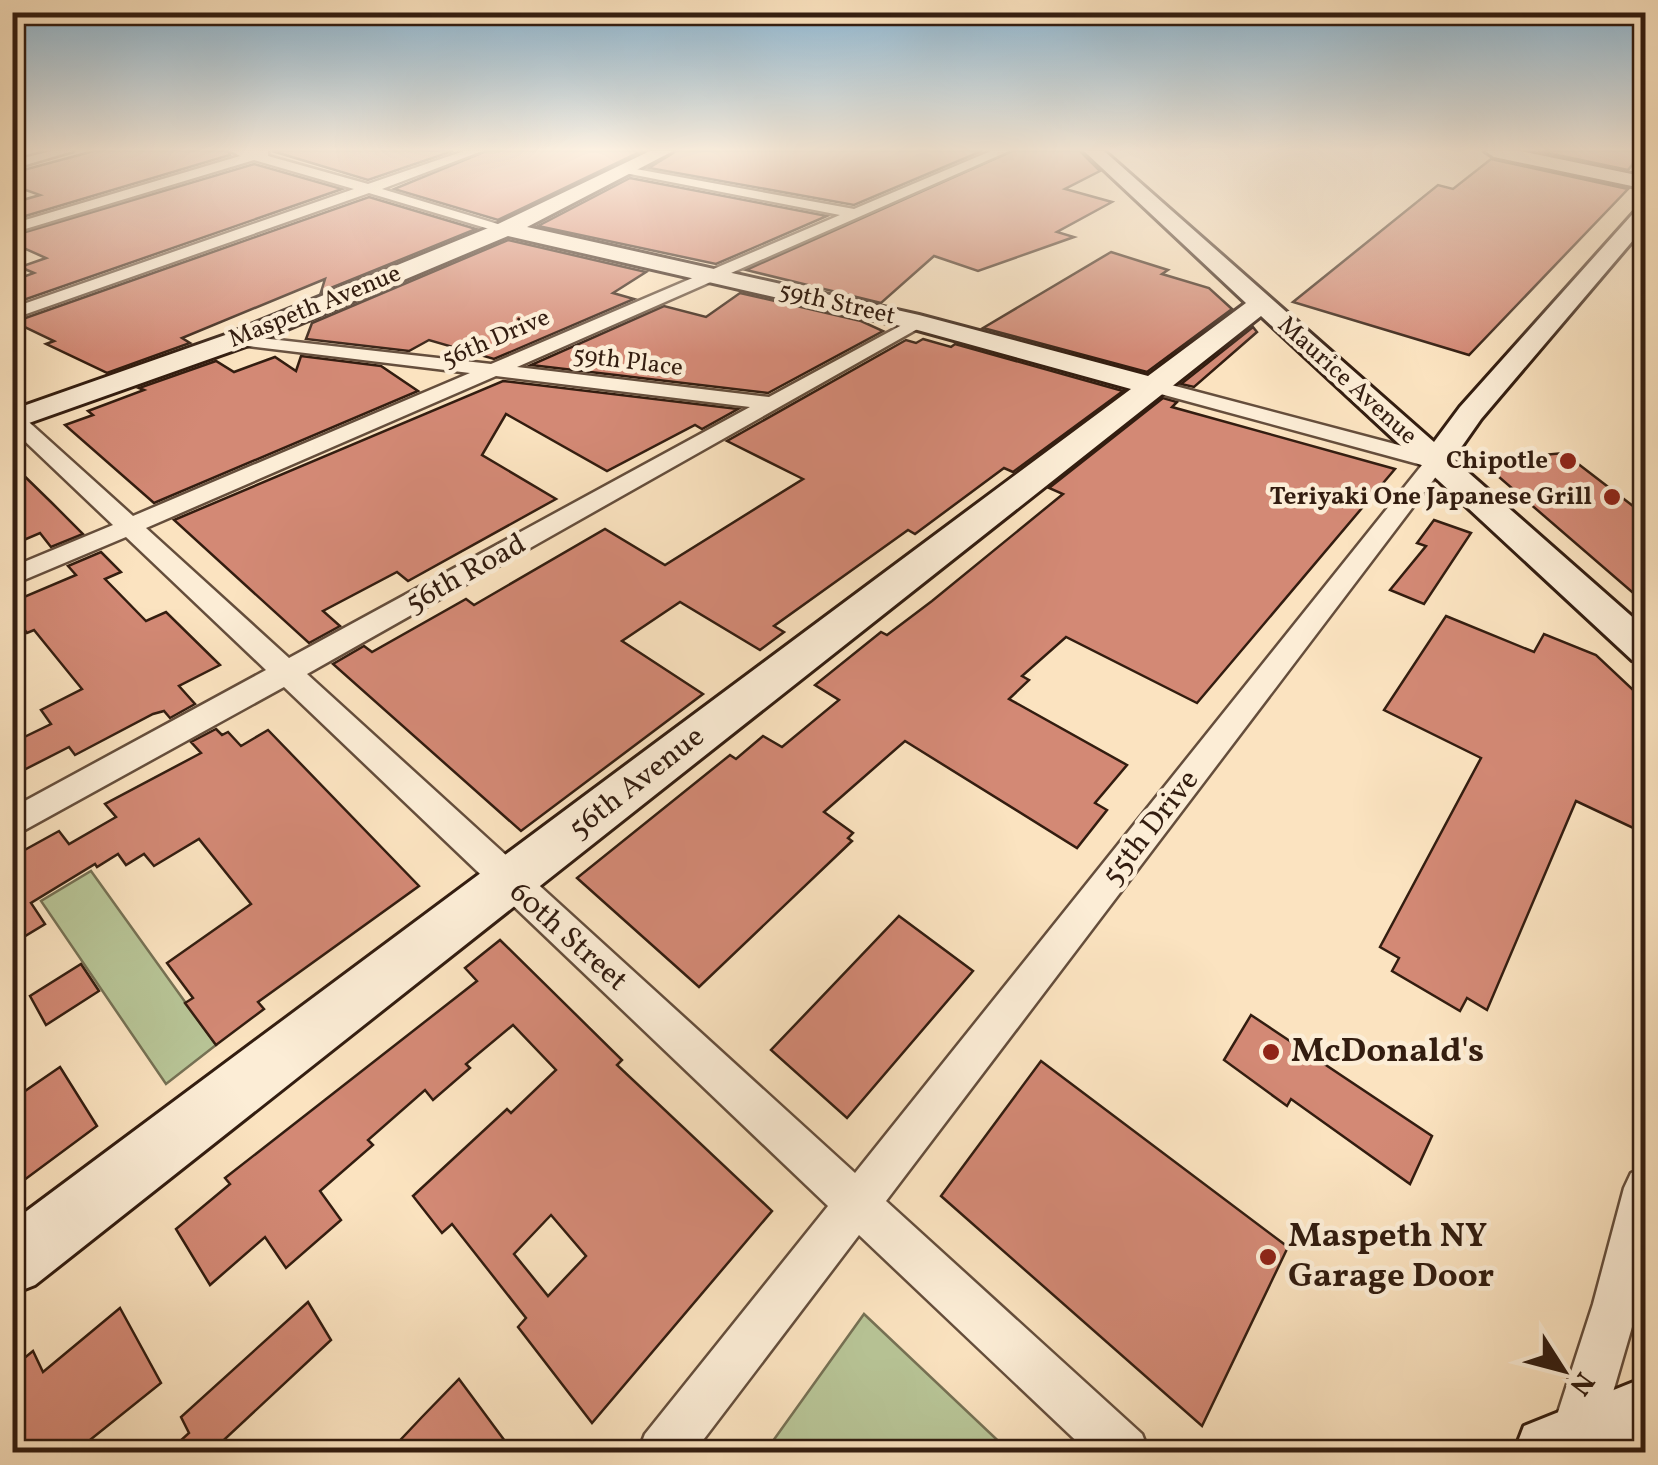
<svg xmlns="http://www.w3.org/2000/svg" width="1658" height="1465" viewBox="0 0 1658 1465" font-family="Vollkorn,serif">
  <rect width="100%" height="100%" fill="#fbe3c0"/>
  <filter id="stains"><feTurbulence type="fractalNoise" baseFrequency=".002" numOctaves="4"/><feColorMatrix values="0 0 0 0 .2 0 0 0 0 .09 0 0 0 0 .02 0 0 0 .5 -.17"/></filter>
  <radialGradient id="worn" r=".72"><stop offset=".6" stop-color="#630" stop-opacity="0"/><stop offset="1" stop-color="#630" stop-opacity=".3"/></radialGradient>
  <g fill="#b8c597" stroke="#767154" stroke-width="2.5">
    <path d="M91,871L216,1045L166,1084L41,901Z"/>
    <path d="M864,1314L1010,1452H765Z"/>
  </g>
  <g fill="#d38975" stroke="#331d10" stroke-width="2.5" fill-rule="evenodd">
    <path d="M94,151H228L230,155L12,220V203L40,195L12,185V173Z"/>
    <path d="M272,151H453L368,180Z"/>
    <path d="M486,151H642L498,220L394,189Z"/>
    <path d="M676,151H982L854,205L649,168Z"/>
    <path d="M1012,151H1080L1100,171L1065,189L1112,202L1057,232L1074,237L978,271L934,256L881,303L746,270Z"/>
    <path d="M1538,151H1643L1628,170Z"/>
    <path d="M1491,159L1628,189L1469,355L1293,302L1438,185L1453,189Z"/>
    <path d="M254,164L342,189L12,304V281L34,273L20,267L46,258L12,243V236Z"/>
    <path d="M630,178L827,216L716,264L538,226Z"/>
    <path d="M369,197L476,229L321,292L325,279L182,338L190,343L107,373L46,344L54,341L14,322Z"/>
    <path d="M508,240L646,272L613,293L634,299L494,359L429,340L409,351L306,339L312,323Z"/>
    <path d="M1111,252L1168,270L1162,274L1209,288L1232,309L1147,372L983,328Z"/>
    <path d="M740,293L861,321L883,331L768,393L531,365L664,306L706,317Z"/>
    <path d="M1253,327L1257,332L1194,387L1181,384Z"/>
    <path d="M923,339L951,347L955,344L1123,391L1013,472L1004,468L915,534L908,530L880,550L774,626L784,632L760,650L680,602L622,641L703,694L521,831L333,664L364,646L372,652L466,599L474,605L605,529L665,565L803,479L727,441L906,340L916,343Z"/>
    <path d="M301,356L381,366L418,391L154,503L65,425L93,415L88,411L144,390L139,388L216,361L234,372L275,357L296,371Z"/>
    <path d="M503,381L738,409L702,429L695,425L607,471L506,414L482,455L556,499L408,581L397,572L323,611L340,626L309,643L174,520Z"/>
    <path d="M1163,398L1177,402L1172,407L1395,469L1197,703L1066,637L1022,676L1029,680L1009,699L1127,765L1095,803L1107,810L1077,848L905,741L824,812L853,833L848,838L852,841L699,987L577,878L730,755L736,759L763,736L782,747L839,700L815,685L881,632L887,635L932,601L1063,494L1049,488Z"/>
    <path d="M1564,453L1646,516V604L1484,464H1493L1490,460Z"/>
    <path d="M12,464L52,503L83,534L51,547L40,533L12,545Z"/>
    <path d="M1434,520L1471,533L1424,604L1390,590L1426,546L1417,543Z"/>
    <path d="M101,552L121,572L105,579L146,621L166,612L220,665L179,686L195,704L170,718L164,711L153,714L75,755L69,747L12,776V743L51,724L41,710L82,689L34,630L27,633L12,613V602L76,575L68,566Z"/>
    <path d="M1446,616L1534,652L1544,634L1596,655L1646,702V834L1576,801L1487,1010L1467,998L1460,1011L1392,971L1399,958L1380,947L1481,758L1384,710Z"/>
    <path d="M216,729L222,735L228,732L241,746L268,730L419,886L258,1002L264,1009L216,1045L185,1003L193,998L167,963L251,904L199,839L154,866L144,854L126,865L118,854L97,867L95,864L31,903L45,924L12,944V857L59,831L69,844L116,817L105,804L201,753L191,742Z"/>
    <path d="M899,916L973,971L847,1118L771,1050Z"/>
    <path d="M500,940L622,1060L617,1065L772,1211L592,1423L518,1327L526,1318L452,1224L442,1233L413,1196L507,1109L511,1113L556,1070L513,1025L466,1064L470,1068L433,1100L425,1090L368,1140L373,1145L320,1191L341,1220L286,1268L265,1237L210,1285L176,1229L230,1184L225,1178L477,981L465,968ZM551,1215L586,1256L548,1296L514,1254Z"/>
    <path d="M81,964L99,991L46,1025L30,996Z"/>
    <path d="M1251,1015L1432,1136L1410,1184L1291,1099L1287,1106L1224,1060Z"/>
    <path d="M1041,1061L1288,1247L1202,1426L941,1196Z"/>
    <path d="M60,1067L97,1126L12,1189V1100Z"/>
    <path d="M308,1302L331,1340L211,1452H168L189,1433L181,1417Z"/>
    <path d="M120,1308L161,1383L75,1452H12V1368L33,1351L43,1372Z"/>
    <path d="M459,1379L513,1452H389L422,1417Z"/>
  </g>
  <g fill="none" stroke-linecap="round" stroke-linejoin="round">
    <g stroke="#654e3c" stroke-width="5">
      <g id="street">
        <path d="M51,151H73L12,169V161Z"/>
        <path d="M231,151H268V156L368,184L464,151H482L382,189L514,229L506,234L369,193L12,319V308L354,189L254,160L12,233V224L240,156Z"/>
        <path d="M991,151H1009L517,367L769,397L913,319L919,318L928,323L307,674L855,1173L1422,465L1146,390V382H1160L1444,457L1447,462L886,1201L1142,1434L1149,1452H1088L859,1235L694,1452H638L645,1434L828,1206L284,687L12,837V808L266,670L126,537L12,585V567L113,525L12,429V413L21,415L133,516L470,373L240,345L233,343V335L491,364L840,215L630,174L625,173V167L854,209ZM496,376L750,407L289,658L146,528Z"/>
        <path d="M1646,1167V1279L1599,1440L1594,1452H1554L1549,1440L1593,1304L1624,1188L1631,1173Z"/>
      </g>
    </g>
    <g stroke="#331d10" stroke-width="6">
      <g id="secondary">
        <path d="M650,151H673L527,227L919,315L1148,376L1246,303L1084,151H1104L1434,442L1460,407L1639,207L1646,205V225L1481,419L1453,459L1646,629V664L1632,660L1261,316L35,1285L12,1294V1222L1131,389L914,329L508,236L249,345L12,429V410L231,333L498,224Z"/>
        <path d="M1485,151H1520L1646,177V189L1494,157Z"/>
        <path d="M1646,1377V1448L1634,1452H1514L1524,1426Z"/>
      </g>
    </g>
    <use href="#street" fill="#fcedd6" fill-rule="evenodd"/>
    <use href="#secondary" fill="#fcedd6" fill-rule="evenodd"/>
  </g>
  <linearGradient id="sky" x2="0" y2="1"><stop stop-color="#8bb8d6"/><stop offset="0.42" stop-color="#fdf2e3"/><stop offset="1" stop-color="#fdf2e3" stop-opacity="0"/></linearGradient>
  <rect width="1658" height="356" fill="url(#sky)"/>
  <g fill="#8f2418" stroke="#fcedd6" stroke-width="4">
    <circle cx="1568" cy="461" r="10"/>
    <circle cx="1612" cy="497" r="10"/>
    <circle cx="1271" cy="1052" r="10"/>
    <circle cx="1268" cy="1257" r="10"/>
  </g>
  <g text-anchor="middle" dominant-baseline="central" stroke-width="9" stroke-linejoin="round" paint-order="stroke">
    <g font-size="25" fill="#331d10" stroke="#fcedd6">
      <text transform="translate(837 304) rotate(13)">59th Street</text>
      <text transform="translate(315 307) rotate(-22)">Maspeth Avenue</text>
      <text transform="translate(496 339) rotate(-23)">56th Drive</text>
      <text transform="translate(628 362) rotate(7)">59th Place</text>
      <text transform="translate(1347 381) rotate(42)">Maurice Avenue</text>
    </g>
    <g font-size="25" font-weight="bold" fill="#331d10" stroke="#fcedd6" text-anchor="end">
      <text x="1548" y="461">Chipotle</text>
      <text x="1592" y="497">Teriyaki One Japanese Grill</text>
    </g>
    <g font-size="30" fill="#331d10" stroke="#fcedd6">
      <text transform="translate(466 574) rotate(-29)">56th Road</text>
      <text transform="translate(637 783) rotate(-38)">56th Avenue</text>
      <text transform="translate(1151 828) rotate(-52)">55th Drive</text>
      <text transform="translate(568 937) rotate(42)">60th Street</text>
    </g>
    <g font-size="35" font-weight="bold" fill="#331d10" stroke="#fcedd6" text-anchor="start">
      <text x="1291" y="1052">McDonald's</text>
      <text x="1288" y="1237">Maspeth NY<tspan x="1288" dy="40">Garage Door</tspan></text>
    </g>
  </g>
  <rect width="1658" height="1465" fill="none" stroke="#fbe3c0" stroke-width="50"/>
  <rect x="15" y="15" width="1628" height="1435" fill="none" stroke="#331d10" stroke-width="5"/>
  <rect x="25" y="25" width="1608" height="1415" fill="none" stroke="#331d10" stroke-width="2.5"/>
  <g transform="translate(1563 1370) rotate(126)" stroke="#fcedd6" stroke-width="8" paint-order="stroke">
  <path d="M0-8L18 38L0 25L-18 38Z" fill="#331d10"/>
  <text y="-15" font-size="28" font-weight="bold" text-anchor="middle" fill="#331d10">N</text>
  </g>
  <rect width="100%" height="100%" filter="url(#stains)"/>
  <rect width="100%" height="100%" fill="url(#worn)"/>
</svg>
